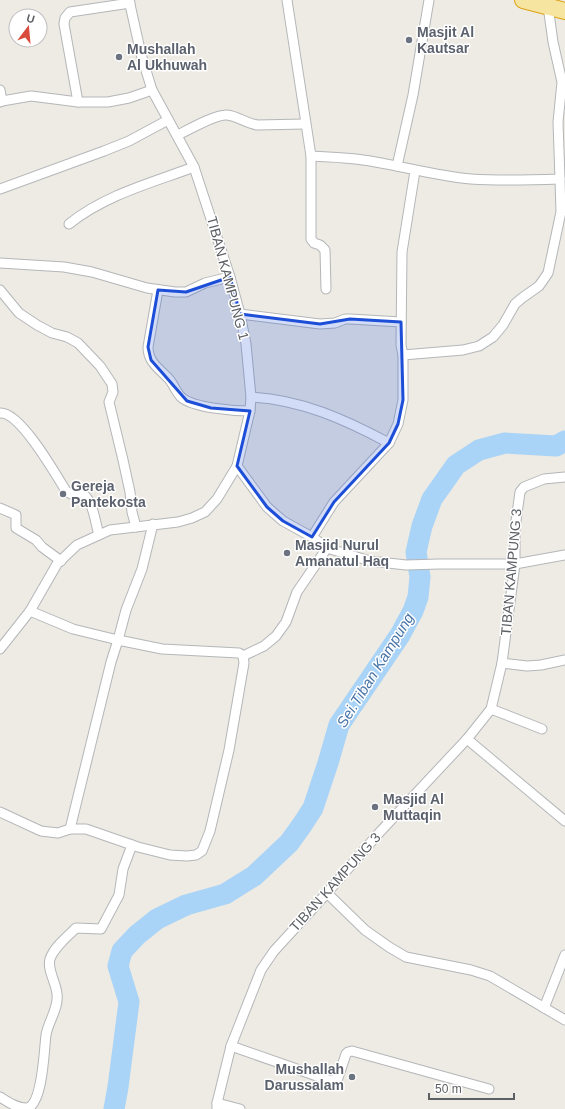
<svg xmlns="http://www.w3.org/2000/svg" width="565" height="1109" viewBox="0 0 565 1109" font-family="Helvetica,sans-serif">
  <rect width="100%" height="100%" fill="#edebe3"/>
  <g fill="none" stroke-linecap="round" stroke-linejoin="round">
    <path stroke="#a9d3f7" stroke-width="21" d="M114,1109L118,1087L129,1002L118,966L122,951L137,935L157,919L186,905L225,894L254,876L289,843L302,825L313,808L328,763L339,725L400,635L413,611L418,597L420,577L416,552L422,526L432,499L456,465L479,450L505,443L556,446L565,441"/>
    <g stroke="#b4b6b9" stroke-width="11">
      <g id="minor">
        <path d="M287,0L311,156V239L314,243L320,245L325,250L326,289"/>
        <path d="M0,90L2,101L0,102"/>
        <path d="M2,101L31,96L78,102H108L129,98L152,90"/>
        <path d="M78,102L64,24L65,18L70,12L130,3"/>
        <path d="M178,135C188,130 216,114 227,115C237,116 246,123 257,125L305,124"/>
        <path d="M311,156C328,157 346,157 363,160C399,165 435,176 471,179C501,181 531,180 560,179L558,122L562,82L553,42L548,6"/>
        <path d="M397,166L413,95L429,0"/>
        <path d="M0,189L104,151L129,141L168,120"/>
        <path d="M69,224C105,195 151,183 194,167"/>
        <path d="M0,263L64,267L92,272L147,288L175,292H186L205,283L230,277"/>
        <path d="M0,290L19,313L37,325L52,333L67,337L78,343L100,366L112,384L113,392L109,402L123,460L130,492L132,512L136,527"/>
        <path d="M158,290L148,347C148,361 157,367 167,377C173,382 175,391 181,397C193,408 234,411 250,411"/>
        <path d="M240,314L320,324L335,323L345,319H350L401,322"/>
        <path d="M403,355L463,350L479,346L493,337L503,325L515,304L522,298L539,286L548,273L561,212L560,179"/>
        <path d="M251,397C300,399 346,420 389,443"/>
        <path d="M0,413C20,411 56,475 66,491L71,494L79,492C93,496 95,522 99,535"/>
        <path d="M237,466L267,507L283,521L312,537L327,548L370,561L406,565L439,564H515L565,555"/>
        <path d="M0,508L16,515V528L36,540L42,547L61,561"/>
        <path d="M312,537L334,502L389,443L398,424L403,400V355L401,345L402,252L415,171"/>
        <path d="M0,649L30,611L57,564L77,545L110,530L178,522L192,518L205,512L217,499L237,466L250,411L251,397L246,344L240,314L230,277L194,167L152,90L141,54L129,0"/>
        <path d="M243,656L264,646L276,636L286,622L297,592L327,548"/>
        <path d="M502,663L527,666L541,665L565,660"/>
        <path d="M491,709L542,729"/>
        <path d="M467,739L565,821"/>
        <path d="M0,812L41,831L58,833L70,829H86L138,847L170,855L187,856L196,855L202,851L210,831L229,750L244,663L243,656L239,653L162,649L118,640L73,629L30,611"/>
        <path d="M70,829L111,662L118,640L126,610L142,569L153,524"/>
        <path d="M327,893L365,930L389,947L406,957L471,970L490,976L565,1020"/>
        <path d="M544,1008L565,955"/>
        <path d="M231,1046L331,1081L338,1078L346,1054L348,1052L352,1051L489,1089"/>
        <path d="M0,1097C8,1102 18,1109 28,1108C43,1102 44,1050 46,1035C48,1022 59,1008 57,994C56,982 47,970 50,959C54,947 67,937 76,928L101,929L119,895L123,869L132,845"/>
        <path d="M217,1103L240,1109"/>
        <path d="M217,1109V1103L231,1046L261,970L274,951L327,893L378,834L467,739L491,709L502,663L515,564V528L520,492L524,487L544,479L565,477"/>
      </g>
    </g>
    <g stroke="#dca214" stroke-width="18">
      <path id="trunk" d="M523,0L565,11"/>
    </g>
    <use href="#minor" stroke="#fff" stroke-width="9"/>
    <use href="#trunk" stroke="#f6e5a1" stroke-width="16"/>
  </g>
  <path fill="#1d4ed8" fill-opacity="0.2" stroke="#1d4ed8" stroke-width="3" stroke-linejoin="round" d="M230,277L240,314L320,324L350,319L401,322L403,400L398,424L389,443L334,502L312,537L283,521L267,507L237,466L250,411L211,408L187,401L151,360L148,347L158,290L186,292Z"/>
  <g fill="#6b7280" stroke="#fff" stroke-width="1.5">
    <circle cx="409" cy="40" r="4"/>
    <circle cx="119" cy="57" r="4"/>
    <circle cx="63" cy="494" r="4"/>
    <circle cx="287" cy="553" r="4"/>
    <circle cx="375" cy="807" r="4"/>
    <circle cx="352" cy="1077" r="4"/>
  </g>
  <g text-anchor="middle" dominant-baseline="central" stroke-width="3" stroke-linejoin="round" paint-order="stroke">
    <g font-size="14" font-weight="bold" fill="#5b616d" stroke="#fff" text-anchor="start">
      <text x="417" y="32">Masjit Al<tspan x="417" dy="16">Kautsar</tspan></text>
      <text x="127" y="49">Mushallah<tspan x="127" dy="16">Al Ukhuwah</tspan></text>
      <text x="71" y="486">Gereja<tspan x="71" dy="16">Pantekosta</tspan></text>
      <text x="295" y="545">Masjid Nurul<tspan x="295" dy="16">Amanatul Haq</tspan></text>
      <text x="383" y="799">Masjid Al<tspan x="383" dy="16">Muttaqin</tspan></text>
      <text x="344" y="1069" text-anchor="end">Mushallah<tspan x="344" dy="16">Darussalam</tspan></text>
    </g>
    <g font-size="14" fill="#5c5f63" stroke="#fff">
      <text transform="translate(228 278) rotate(75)">TIBAN KAMPUNG 1</text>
      <text transform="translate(511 572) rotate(-85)">TIBAN KAMPUNG 3</text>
      <text transform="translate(335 882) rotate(-48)">TIBAN KAMPUNG 3</text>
    </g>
    <g font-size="15" font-style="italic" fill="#4874a7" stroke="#fff">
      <text transform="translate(375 670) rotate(-58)">Sei.Tiban Kampung</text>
    </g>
  </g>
  <g transform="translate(28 28) rotate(16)"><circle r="19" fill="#ffffff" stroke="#bebfc1"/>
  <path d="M0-3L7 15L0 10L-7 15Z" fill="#d94c3d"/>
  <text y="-6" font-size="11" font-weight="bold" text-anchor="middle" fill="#5c5f63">U</text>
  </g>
  <path d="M429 1093v6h85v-6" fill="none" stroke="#5c5f63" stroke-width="2"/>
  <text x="435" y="1093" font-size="12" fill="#5c5f63" stroke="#ffffff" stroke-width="3" paint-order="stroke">50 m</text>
</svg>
